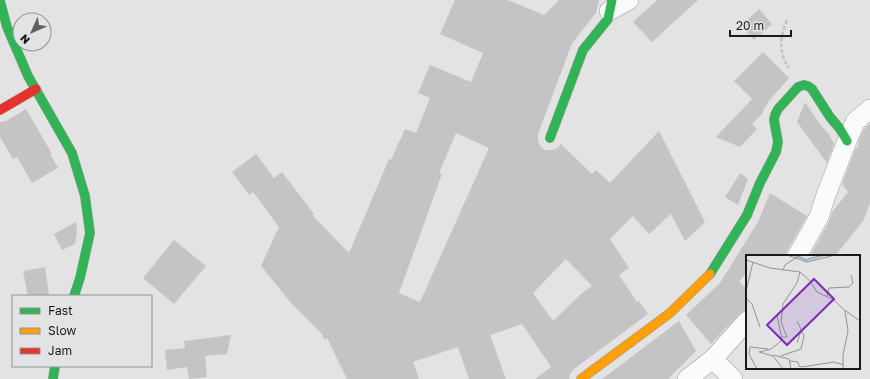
<svg xmlns="http://www.w3.org/2000/svg" width="870" height="379" viewBox="0 0 870 379" font-family="'Golos Text',sans-serif">
  <rect width="100%" height="100%" fill="#e3e3e3"/>
  <g fill="#c4c4c4" fill-rule="evenodd">
    <path d="M455,0H508L544,15L559,0H599L596,13L573,42L568,53V54L538,134V140L540,146L545,150H552L558,148L561,144L592,174L596,170L610,183L659,131L705,222L685,241L671,214L649,234L633,216L610,239L629,268L619,275L637,302L639,301L648,314L574,369L570,374L569,379H535L551,367L522,324L490,335L506,379H469L458,347L413,362L419,379H347L327,338L325,340L321,333L292,304L261,266L279,227L253,192L249,195L232,172L256,154L274,178L282,172L314,214L312,215L349,253L389,159L391,160L405,129L416,133L430,98L418,93L430,65L471,82L483,53L440,34ZM456,133L489,148L420,302L399,293L442,174L439,173ZM566,259L592,286L582,293L553,321L533,293Z"/>
    <path d="M657,0H698L652,42L633,22Z"/>
    <path d="M759,9L772,24L754,40L741,26Z"/>
    <path d="M763,52L789,78L769,101L764,109L762,114L752,124L757,129L740,147L716,137L752,99L734,81Z"/>
    <path d="M805,102L820,124L830,136L834,144L827,163L797,122Z"/>
    <path d="M26,109L52,154H50L58,168L32,183L17,157L13,159L0,137V122L6,121Z"/>
    <path d="M870,124V203L863,221L835,256H810L829,222L832,212L848,192L842,184L855,150L858,147L859,140L864,129Z"/>
    <path d="M740,173L748,179L738,205L725,197Z"/>
    <path d="M770,193L807,216L787,251L786,256H747V271L739,282L747,289V310L743,311L739,314L711,344L686,315L720,283L758,222Z"/>
    <path d="M76,222L77,232L75,244L62,250L54,234Z"/>
    <path d="M174,240L206,266L174,304L143,278Z"/>
    <path d="M45,267L49,295L41,296H28L23,271Z"/>
    <path d="M679,321L696,351L668,379H602Z"/>
    <path d="M231,335L227,354L205,356L207,377L189,379L187,367L167,370L165,350L185,348L184,341Z"/>
  </g>
  <g fill="none" stroke-linecap="round" stroke-linejoin="round">
    <g stroke="#9b9b9b" stroke-width="20">
      <g id="street">
        <path d="M609,11L629,0"/>
        <path d="M797,256L819,217L826,195L847,141L855,122L870,109"/>
        <path d="M713,359L733,379"/>
        <path d="M687,379L713,359L747,321"/>
      </g>
    </g>
    <g stroke="#9b9b9b" stroke-width="10">
      <g id="fast">
        <path d="M0,1L7,27L28,76L72,153L85,196L90,233L80,278L74,296"/>
        <path d="M550,138L583,50L608,19L612,0"/>
        <path d="M710,274L747,215L760,183L776,152L778,142L774,120L775,115L778,109L798,87L804,85L808,86L812,89L830,117L840,129L847,141"/>
        <path d="M53,379L55,366"/>
      </g>
    </g>
    <g stroke="#9b9b9b" stroke-width="10">
      <path id="slow" d="M581,379L670,313L710,274"/>
    </g>
    <g stroke="#9b9b9b" stroke-width="10">
      <path id="jam" d="M0,110L36,89"/>
    </g>
    <path stroke="#c3c3c3" stroke-width="2.5" stroke-dasharray="4 2" stroke-linecap="butt" d="M787,20C780,38 778,51 789,68"/>
    <use href="#street" stroke="#fbfbfb" stroke-width="19"/>
    <use href="#fast" stroke="#30b455" stroke-width="9"/>
    <use href="#slow" stroke="#ff9f0a" stroke-width="9"/>
    <use href="#jam" stroke="#e5322d" stroke-width="9"/>
  </g>
  <g transform="translate(746 255)">
    <rect width="114" height="114" fill="#e3e3e3"/>
    <path fill="none" stroke="#9cb1c2" stroke-width="2" d="M49,0L60,5L78,0"/>
    <path fill="none" stroke="#939393" stroke-width="1" d="M41,0L61,7L89,0M0,5L24,13L54,17L64,26L71,37L88,45L97,54L114,66M37,15L39,10L54,0M0,36L7,7M81,41L83,33L103,32L107,28L105,20M0,43L6,49L14,72M31,60L36,85L25,94L13,97L27,101L37,114M36,82H41L35,67L37,49L51,28L54,17M51,88L55,76M27,100L43,104L45,114M35,101L55,94L58,81L51,66M44,106L52,107L53,111L56,112L88,107L98,110M11,114L3,99L4,92L22,94M97,114V100L102,76L99,56"/>
    <path fill="#7b2cbf" fill-opacity="0.15" stroke="#7b2cbf" stroke-width="2" d="M68,24L88,44L41,90L21,70Z"/>
    <rect width="114" height="114" fill="none" stroke="#1a1a1a" stroke-width="2"/>
  </g>
  <rect x="12" y="295" width="140" height="72" fill="#e2e3e4" stroke="#929393"/>
  <rect x="20" y="308" width="20" height="6" fill="#30b455" stroke="#929393"/>
  <text x="48" y="315" font-size="12" fill="#1a1a1a">Fast</text>
  <rect x="20" y="328" width="20" height="6" fill="#ff9f0a" stroke="#929393"/>
  <text x="48" y="335" font-size="12" fill="#1a1a1a">Slow</text>
  <rect x="20" y="348" width="20" height="6" fill="#e5322d" stroke="#929393"/>
  <text x="48" y="355" font-size="12" fill="#1a1a1a">Jam</text>
  <g transform="translate(32 32) rotate(225)"><circle r="19" fill="#e2e3e4" stroke="#929393"/>
  <path d="M0-3L7 15L0 10L-7 15Z" fill="#606060"/>
  <text y="-6" font-size="11" font-weight="bold" text-anchor="middle" fill="#1a1a1a">N</text>
  </g>
  <path d="M730 30v6h61v-6" fill="none" stroke="#1a1a1a" stroke-width="2"/>
  <text x="736" y="30" font-size="12" fill="#1a1a1a" stroke="#e2e3e4" stroke-width="3" paint-order="stroke">20 m</text>
</svg>
